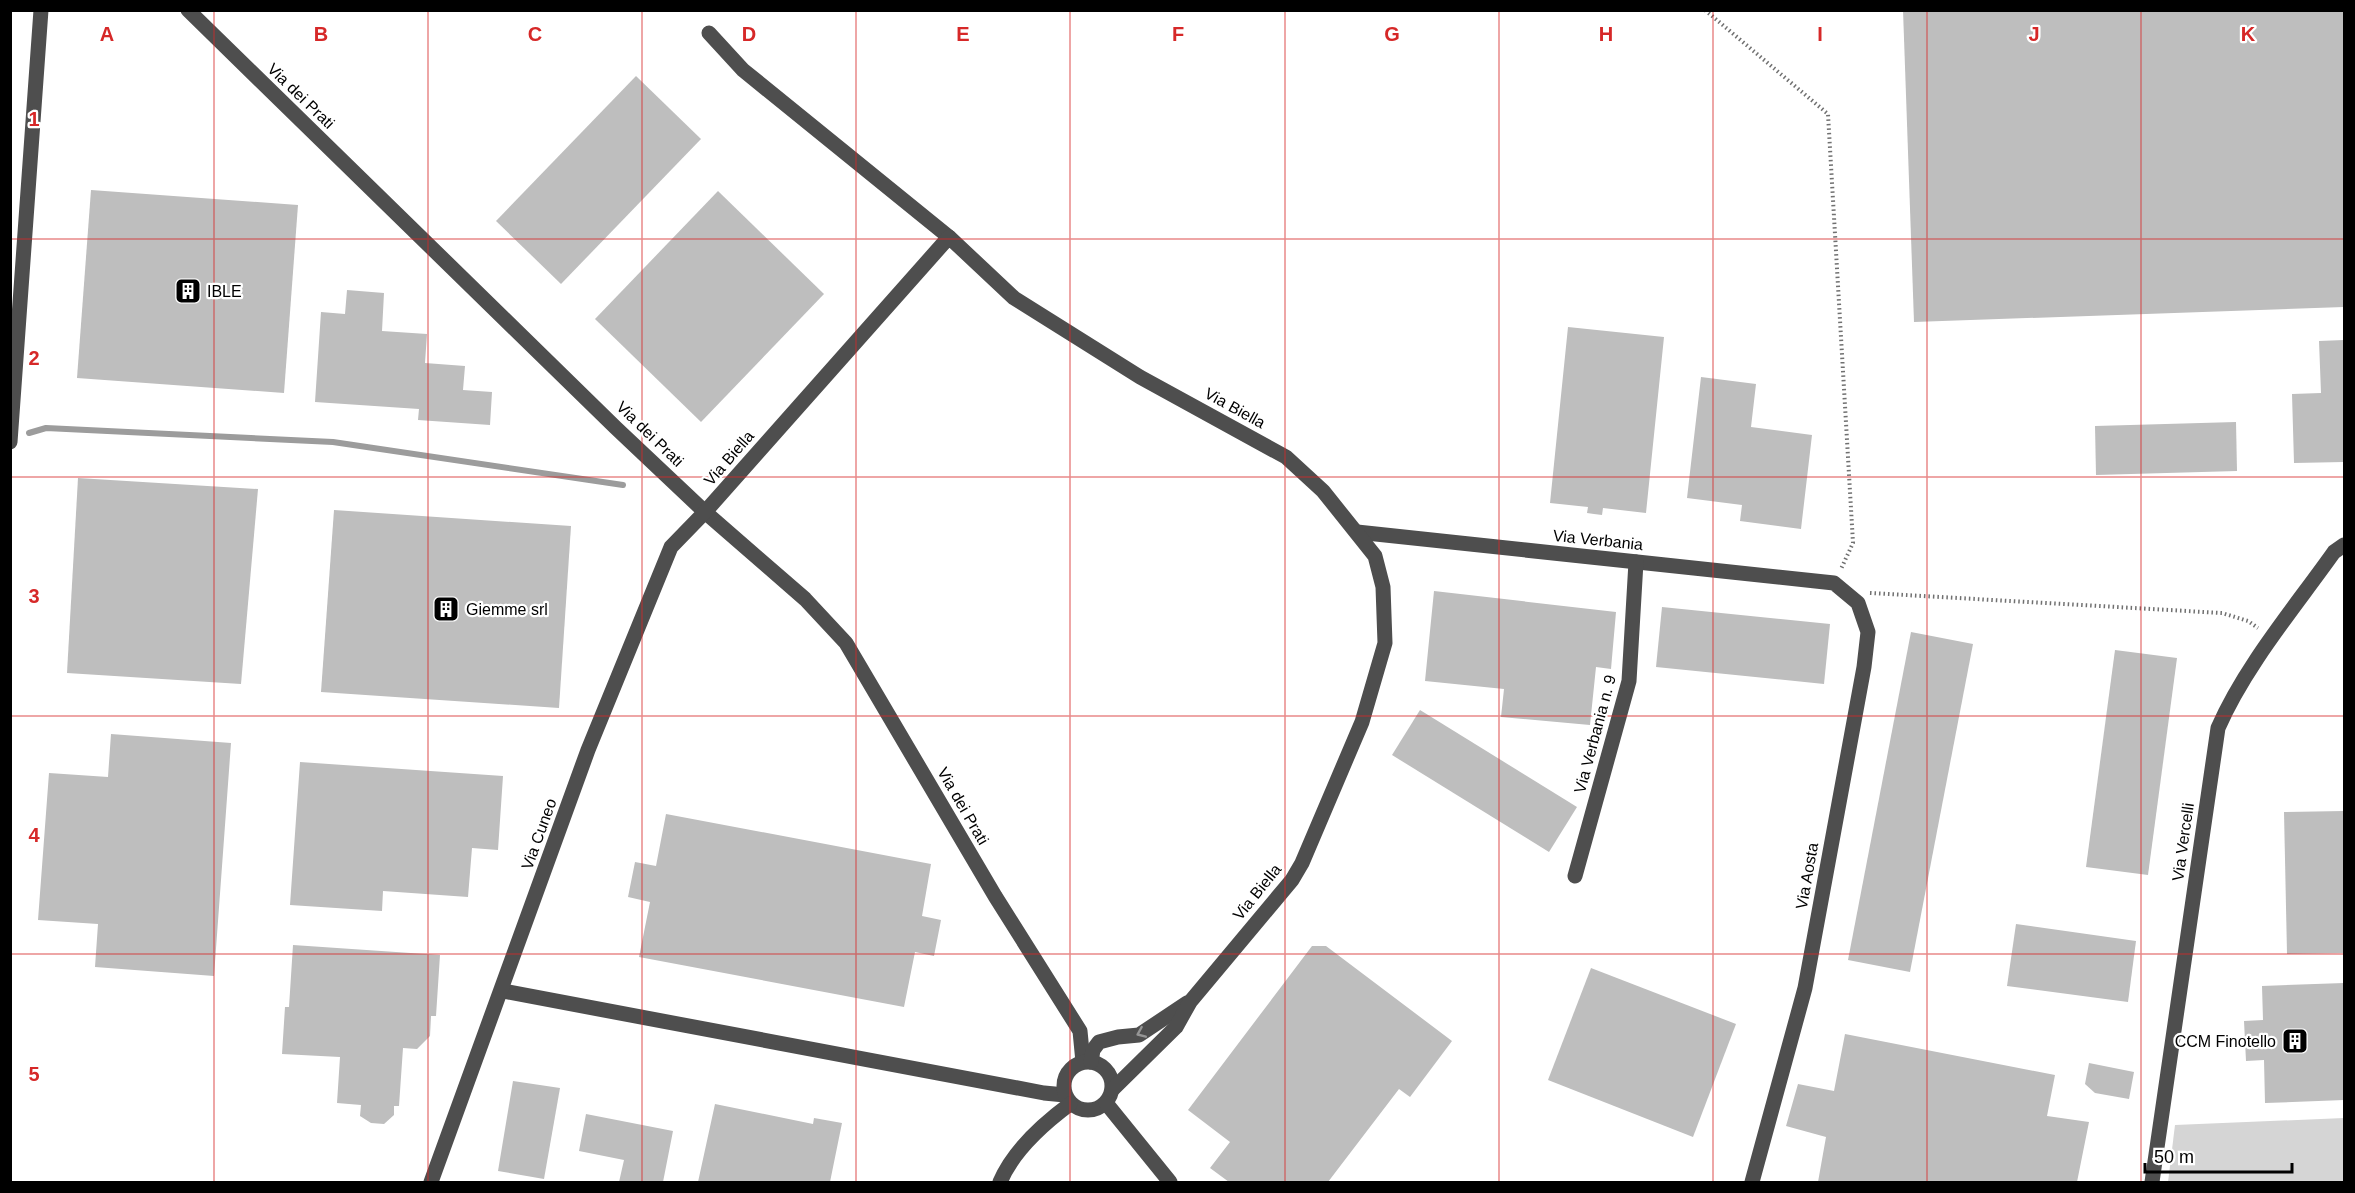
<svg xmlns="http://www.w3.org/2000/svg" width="2355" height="1193" viewBox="0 0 2355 1193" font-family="Arial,sans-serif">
  <rect width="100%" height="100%" fill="#fff"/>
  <path fill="#d5d5d5" d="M2344,1118V1182H2168L2175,1125Z"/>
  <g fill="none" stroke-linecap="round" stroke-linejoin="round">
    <path stroke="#9c9c9c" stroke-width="6" d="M29,433L46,428L333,442L623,485"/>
  </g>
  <g fill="#bebebe">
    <path d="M1903,10H2344V307L1914,322Z"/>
    <path d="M636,76L701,139L561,284L496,221Z"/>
    <path d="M91,190L298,205L284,393L77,378Z"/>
    <path d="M718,191L824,294L701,422L595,319Z"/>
    <path d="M347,290L384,293L382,331L427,334L425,363L465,366L463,390L492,392L490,425L418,420L419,409L315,402L321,312L345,314Z"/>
    <path d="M1568,327L1664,337L1646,513L1603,508L1602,515L1594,514L1587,513L1588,507L1550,503Z"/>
    <path d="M2344,340V462L2294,463L2292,394L2321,393L2319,341Z"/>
    <path d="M1701,377L1756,384L1751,427L1812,435L1801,529L1740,521L1742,505L1687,498Z"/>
    <path d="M2236,422L2237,471L2096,475L2095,426Z"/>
    <path d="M78,478L258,489L241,684L67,673Z"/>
    <path d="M334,510L571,526L559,708L321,692Z"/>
    <path d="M1434,591L1616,612L1611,669L1596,667L1590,725L1501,717L1504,689L1425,681Z"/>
    <path d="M1662,607L1830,624L1824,684L1656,667Z"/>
    <path d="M1911,632L1973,644L1910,972L1848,960Z"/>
    <path d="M2115,650L2177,658L2148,875L2086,867Z"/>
    <path d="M1420,710L1577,807L1549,852L1392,755Z"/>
    <path d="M111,734L231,743L214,976L95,967L98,924L38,920L49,773L108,777Z"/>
    <path d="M300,762L503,776L498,850L472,848L468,897L383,891L382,911L290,905Z"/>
    <path d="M2344,811V953L2287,954L2284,812Z"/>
    <path d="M666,814L931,864L922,916L941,920L934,956L915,952L904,1007L639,957L650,902L628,897L635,862L656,866Z"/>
    <path d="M2016,924L2136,941L2128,1002L2007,986Z"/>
    <path d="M293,945L440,955L436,1016H431L430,1036L417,1049L403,1048L399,1106H394V1115L384,1124L371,1123L360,1116L361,1105L337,1103L340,1057L282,1054L285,1007H289Z"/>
    <path d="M1312,946H1326L1452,1041L1410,1097L1399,1089L1328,1182H1229L1210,1168L1230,1142L1188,1110Z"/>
    <path d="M1591,968L1736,1024L1693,1137L1548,1080Z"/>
    <path d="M2344,983V1100L2265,1103L2264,1060L2246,1061L2244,1021L2263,1020L2262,986Z"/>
    <path d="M1845,1034L2055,1075L2047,1116L2089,1122L2077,1182H1818L1826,1137L1786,1126L1798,1084L1834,1091Z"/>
    <path d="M2089,1063L2134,1072L2129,1099L2095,1093L2085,1084Z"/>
    <path d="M513,1081L560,1088L544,1179L498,1171Z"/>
    <path d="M715,1104L813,1124L814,1118L842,1123L830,1182H698Z"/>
    <path d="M586,1114L673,1131L663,1182H619L624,1160L579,1151Z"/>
  </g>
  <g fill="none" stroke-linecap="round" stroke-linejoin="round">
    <g stroke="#707070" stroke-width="4" stroke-dasharray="1.5 3" stroke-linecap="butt">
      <path d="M1705,10L1828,114L1853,543L1841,569"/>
      <path d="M1870,593L2222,613L2248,621L2258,628"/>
    </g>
    <g stroke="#4e4e4e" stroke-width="15">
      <path d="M188,10L616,428L705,512L805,599L846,643L995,896L1080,1031L1083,1062"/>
      <path d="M709,33L743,70L949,237"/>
      <path d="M10,442L41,10"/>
      <path d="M1357,532L1834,583L1858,603L1868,632L1864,667L1805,988L1752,1182"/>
      <path d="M1575,876L1629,681L1636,562"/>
      <path d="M503,991L1044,1093L1065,1095"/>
      <circle cx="1088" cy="1086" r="24"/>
      <path d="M1091,1062L1093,1050L1099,1042L1118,1037L1139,1035L1187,1003"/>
      <path d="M1106,1103L1170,1182"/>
      <path d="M431,1182L588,750L671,547L705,512L949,237L1014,298L1140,377L1286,457L1323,491L1375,556L1383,587L1385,643L1362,722L1302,863L1292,880L1190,1002L1176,1027L1112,1090"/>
      <path d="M1000,1182C1013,1151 1043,1124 1070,1104"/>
      <path d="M2152,1182L2218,728C2245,666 2295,607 2334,552L2344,545"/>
    </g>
  </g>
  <defs><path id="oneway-chevron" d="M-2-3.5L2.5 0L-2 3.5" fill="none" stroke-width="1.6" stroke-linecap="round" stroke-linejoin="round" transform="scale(1.5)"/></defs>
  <use stroke="#959595" href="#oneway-chevron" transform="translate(1141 1033) rotate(157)"/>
  <path fill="none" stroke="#d62828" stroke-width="1.5" stroke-opacity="0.55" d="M214,10V1182M428,10V1182M642,10V1182M856,10V1182M1070,10V1182M1285,10V1182M1499,10V1182M1713,10V1182M1927,10V1182M2141,10V1182M10,239H2344M10,477H2344M10,716H2344M10,954H2344"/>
  <defs>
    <g id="building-square" transform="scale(1.35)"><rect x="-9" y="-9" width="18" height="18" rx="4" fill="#000" stroke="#fff"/><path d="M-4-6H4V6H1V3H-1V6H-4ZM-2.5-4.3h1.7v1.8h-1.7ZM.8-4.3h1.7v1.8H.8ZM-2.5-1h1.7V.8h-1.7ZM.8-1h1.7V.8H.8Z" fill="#fff"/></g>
  </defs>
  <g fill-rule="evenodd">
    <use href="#building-square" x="188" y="291"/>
    <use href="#building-square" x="446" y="609"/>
    <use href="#building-square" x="2295" y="1041"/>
  </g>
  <g text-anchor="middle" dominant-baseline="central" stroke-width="4.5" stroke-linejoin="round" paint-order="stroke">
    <g font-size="16" fill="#000" stroke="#fff">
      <text transform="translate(301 96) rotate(44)">Via dei Prati</text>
      <text transform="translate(1235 408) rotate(29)">Via Biella</text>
      <text transform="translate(650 434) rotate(44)">Via dei Prati</text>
      <text transform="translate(729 458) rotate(-49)">Via Biella</text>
      <text transform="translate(1598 540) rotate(6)">Via Verbania</text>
      <text transform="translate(1595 734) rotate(-75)">Via Verbania n. 9</text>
      <text transform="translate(963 806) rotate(60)">Via dei Prati</text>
      <text transform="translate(539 834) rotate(-70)">Via Cuneo</text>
      <text transform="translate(2183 842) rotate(-82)">Via Vercelli</text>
      <text transform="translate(1807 876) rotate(-80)">Via Aosta</text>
      <text transform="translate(1257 892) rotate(-51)">Via Biella</text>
    </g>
    <g font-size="16" fill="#000" stroke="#fff" text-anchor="start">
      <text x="207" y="291">IBLE</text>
      <text x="466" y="609">Giemme srl</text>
      <text x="2276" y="1041" text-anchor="end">CCM Finotello</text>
    </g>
  </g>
  <g font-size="20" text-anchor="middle" font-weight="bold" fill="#d62828" stroke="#fff" stroke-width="4.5" stroke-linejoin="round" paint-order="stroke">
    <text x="107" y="41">A</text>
    <text x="321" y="41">B</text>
    <text x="535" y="41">C</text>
    <text x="749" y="41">D</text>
    <text x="963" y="41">E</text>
    <text x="1178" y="41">F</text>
    <text x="1392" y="41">G</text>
    <text x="1606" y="41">H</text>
    <text x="1820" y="41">I</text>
    <text x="2034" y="41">J</text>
    <text x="2248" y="41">K</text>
    <text x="34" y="126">1</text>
    <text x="34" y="365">2</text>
    <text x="34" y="603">3</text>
    <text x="34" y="842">4</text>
    <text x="34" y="1081">5</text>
  </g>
  <rect width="2355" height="1193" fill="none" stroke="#000000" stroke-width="24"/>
  <path d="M2145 1163v9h147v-9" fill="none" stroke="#000000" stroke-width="3"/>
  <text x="2154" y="1163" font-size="18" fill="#000000" stroke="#ffffff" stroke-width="4.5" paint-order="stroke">50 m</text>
</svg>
